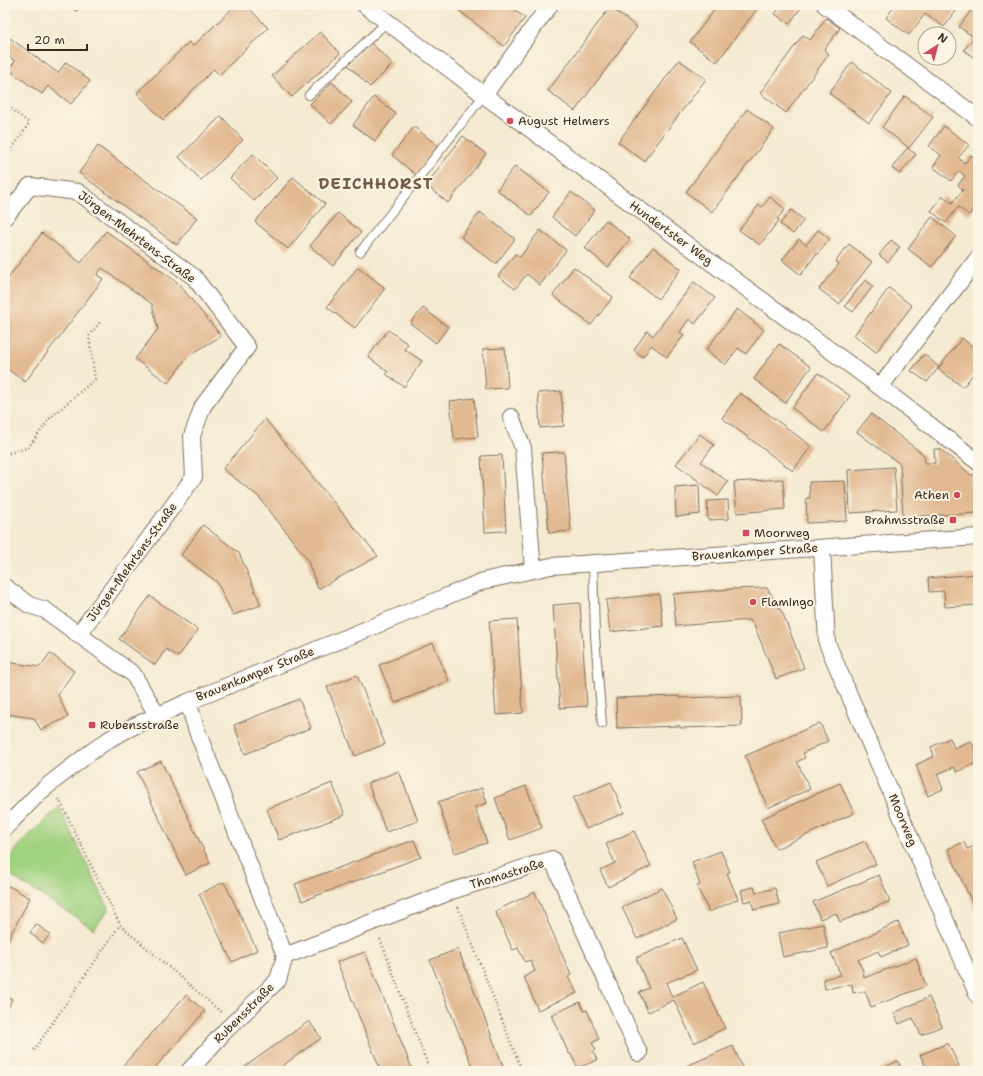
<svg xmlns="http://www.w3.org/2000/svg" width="983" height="1076" viewBox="0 0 983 1076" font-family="'Shantell Sans',sans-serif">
  <rect width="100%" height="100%" fill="#fcf5e5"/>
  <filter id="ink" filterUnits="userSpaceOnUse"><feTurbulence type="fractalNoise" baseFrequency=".025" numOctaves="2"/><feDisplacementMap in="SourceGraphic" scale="8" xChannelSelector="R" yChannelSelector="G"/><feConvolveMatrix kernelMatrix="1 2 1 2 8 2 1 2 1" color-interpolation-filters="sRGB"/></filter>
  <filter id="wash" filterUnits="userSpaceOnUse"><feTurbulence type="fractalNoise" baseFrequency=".012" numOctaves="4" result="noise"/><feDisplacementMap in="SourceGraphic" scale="16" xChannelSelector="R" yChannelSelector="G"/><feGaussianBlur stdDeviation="0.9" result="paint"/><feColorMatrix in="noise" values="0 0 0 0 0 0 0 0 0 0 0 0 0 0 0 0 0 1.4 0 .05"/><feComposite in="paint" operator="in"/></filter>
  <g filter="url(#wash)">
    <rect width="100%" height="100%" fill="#f5ebd3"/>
    <path fill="#a1d280" stroke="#6e7e4f" d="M59,807L109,909L94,929L5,872V864L23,841Z"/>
    <g id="blocks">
      <g fill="#e2ba92">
        <path d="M71,5H84L76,11Z"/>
        <path d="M236,5H246L268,28L219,75L214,69L163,120L137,93L189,42L193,46Z"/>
        <path d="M460,5H508L525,18L504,46L457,9Z"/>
        <path d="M718,5H760L717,62L690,42Z"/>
        <path d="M782,5H803L789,24L775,14Z"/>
        <path d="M895,5H948L956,11L944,27L925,14L909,35L886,18Z"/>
        <path d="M975,5H978V61L964,50L974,37L959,27Z"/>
        <path d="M610,7L637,27L575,111L548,91Z"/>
        <path d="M826,18L840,28L824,50L829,54L786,113L760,93L803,35L810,40Z"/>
        <path d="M320,32L340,53L292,97L272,76Z"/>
        <path d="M7,36L58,73L66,62L90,81L71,104L48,86L42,94L9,70L15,61L5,54V38Z"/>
        <path d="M370,42L393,64L370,87L348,65Z"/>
        <path d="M679,60L706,79L644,161L618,142Z"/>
        <path d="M852,62L892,93L869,123L829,93Z"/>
        <path d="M332,82L352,102L331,124L310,104Z"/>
        <path d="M905,96L933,117L909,148L882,127Z"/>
        <path d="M374,97L396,114L375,141L353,125Z"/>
        <path d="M747,109L774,129L712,212L686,192Z"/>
        <path d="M221,116L243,140L201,180L179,157Z"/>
        <path d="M944,126L969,145L958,158L965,163L971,155L978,161V164L976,167L978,168V198L977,199L978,203L969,215L958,207L946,223L931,211L943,196L952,203L963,190L958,185L965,176L959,171L951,181L933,167L941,155L929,146Z"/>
        <path d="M414,127L438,146L416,175L392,155Z"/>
        <path d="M463,136L486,154L448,203L426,185Z"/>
        <path d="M98,146L197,218L177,245L79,173Z"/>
        <path d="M907,148L916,154L900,174L892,168Z"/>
        <path d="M253,154L277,178L254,201L230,178Z"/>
        <path d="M515,166L549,192L531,216L497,190Z"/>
        <path d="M293,177L325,204L288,249L255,222Z"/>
        <path d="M571,192L595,210L575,236L552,217Z"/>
        <path d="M770,197L785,209L777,219L779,220L760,245L739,230L759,205L762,207Z"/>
        <path d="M791,210L804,220L793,234L780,224Z"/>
        <path d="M480,212L515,239L496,264L461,237Z"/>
        <path d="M338,213L361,232L333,266L310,246Z"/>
        <path d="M932,217L956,236L932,267L908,249Z"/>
        <path d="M606,220L630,239L608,267L585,248Z"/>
        <path d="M540,230L566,250L540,285L527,274L515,289L498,276L515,254L520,257Z"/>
        <path d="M818,230L830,239L817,255L816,254L801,275L782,260L799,239L806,245Z"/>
        <path d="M106,231L178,283L221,336L188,356L168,383L135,359L158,329L152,304L102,268L97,275L103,279L25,382L5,367V282L42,233L81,263Z"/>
        <path d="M891,240L900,247L888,262L879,255Z"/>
        <path d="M849,244L872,262L839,304L819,289L839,264L836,261Z"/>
        <path d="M653,247L681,269L658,299L630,278Z"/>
        <path d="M358,267L385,288L355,328L327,307Z"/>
        <path d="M574,267L613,297L591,325L553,295Z"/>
        <path d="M865,280L873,286L853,312L845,306Z"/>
        <path d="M694,282L715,298L695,324L689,319L680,332L684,335L667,357L651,345L643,357L634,350L647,331L653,336Z"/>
        <path d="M889,288L912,306L876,352L854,335Z"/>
        <path d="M423,308L448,327L436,343L410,323Z"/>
        <path d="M737,309L764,330L746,354L738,348L725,365L706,350Z"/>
        <path d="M388,330L408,344L404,349L422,361L404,387L386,374L388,372L368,357Z"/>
        <path d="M962,338L978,351V368L963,387L938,369Z"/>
        <path d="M779,344L811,367L785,403L754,379Z"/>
        <path d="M505,348L508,388L486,389L483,349Z"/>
        <path d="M924,354L939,367L927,382L911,371Z"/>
        <path d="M818,373L850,396L824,432L792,408Z"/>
        <path d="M561,391L564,426L540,428L538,393Z"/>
        <path d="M740,393L811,446L793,471L722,418Z"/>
        <path d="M474,398L478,437L454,439L450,401Z"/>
        <path d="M871,414L924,455L925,463H935L934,449H940L971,475L978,474V513L903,517L900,464L857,432Z"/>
        <path d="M265,419L378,556L318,589L307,559L259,497L223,469Z"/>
        <path d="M700,434L714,445L701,462L728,482L718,496L676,464Z"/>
        <path d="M564,452L571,531L549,533L542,453Z"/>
        <path d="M502,455L506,531L485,532L481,456Z"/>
        <path d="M894,467L897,510L850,513L848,470Z"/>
        <path d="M783,479L785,509L737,513L734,482Z"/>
        <path d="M845,481L847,521L807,523L806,498H810L809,482Z"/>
        <path d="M699,485L700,514L676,517L675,487Z"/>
        <path d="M728,500L729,519L708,520L707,501Z"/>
        <path d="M203,525L239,553L261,605L233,615L217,582L181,555Z"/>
        <path d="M978,574V605L945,607L944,591L929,592L928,578Z"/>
        <path d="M767,588L783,614L804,668L776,679L754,625L750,620L676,626L673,594L731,589Z"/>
        <path d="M659,594L663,626L610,632L606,600Z"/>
        <path d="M150,596L198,630L178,657L166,649L155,665L119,639Z"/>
        <path d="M580,603L587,706L560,708L553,605Z"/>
        <path d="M517,619L523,713L496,715L489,621Z"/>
        <path d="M433,643L449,681L395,703L379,665Z"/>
        <path d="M50,653L74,671L58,695L68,717L41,730L34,718L5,714V672L6,662L40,667Z"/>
        <path d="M357,675L385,744L355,756L327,687Z"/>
        <path d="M679,696V698L741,696L742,726L680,728V726L617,728L616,698Z"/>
        <path d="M299,699L311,728L245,754L234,725Z"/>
        <path d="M820,723L828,741L803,753L805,758L797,762L810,789L768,808L745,756Z"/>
        <path d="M950,738L954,748L971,741L978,756V762L957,772L954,767L937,774L943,789L928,796L916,765L934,756L931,747Z"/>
        <path d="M161,761L210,863L186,875L137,772Z"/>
        <path d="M399,771L418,821L386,832L368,783Z"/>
        <path d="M611,782L624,813L586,829L573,798Z"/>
        <path d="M332,783L345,815L279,840L267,809Z"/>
        <path d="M840,783L854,813L776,849L761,819Z"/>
        <path d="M526,786L542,828L510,840L495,798Z"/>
        <path d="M482,788L487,803L475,807L487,843L455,853L438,802Z"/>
        <path d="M634,831L651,866L608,887L600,870L615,863L606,844Z"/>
        <path d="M414,840L421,857L302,901L295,884Z"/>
        <path d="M865,841L876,864L827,886L816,862Z"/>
        <path d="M964,842L967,849L977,845L978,848V916L948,849Z"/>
        <path d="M721,851L730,872L727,873L738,899L709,912L697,886L700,885L692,862Z"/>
        <path d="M879,875L890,901L840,922L836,913L820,919L813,902Z"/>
        <path d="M224,882L257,950L232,962L199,894Z"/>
        <path d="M5,884L30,898L5,945Z"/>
        <path d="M754,887L756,893L775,888L779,904L754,910L751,900L744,902L741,890Z"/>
        <path d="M662,888L677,919L637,939L622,907Z"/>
        <path d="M535,892L571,975L568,977L577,993L538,1010L524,977L535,971L530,960L525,962L518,948L513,950L495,911Z"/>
        <path d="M898,922L908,945L881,957L878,951L858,960L863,971L864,978L916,958L926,986L871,1007L865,991L853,993L852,984L825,989L823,979L841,975L831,953Z"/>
        <path d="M36,924L50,934L43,943L30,933Z"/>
        <path d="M823,924L828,948L783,957L778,933Z"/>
        <path d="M682,938L697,970L666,983L672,997L703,982L725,1028L694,1043L674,1000L648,1012L639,992L649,988L636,958Z"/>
        <path d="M458,949L505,1071H474L430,960Z"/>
        <path d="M365,952L413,1071H381L337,962Z"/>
        <path d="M186,995L205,1011L192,1026L152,1071H118Z"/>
        <path d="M5,996L12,999L8,1008L5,1006Z"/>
        <path d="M929,997L942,1026L921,1035L913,1018L899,1024L894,1013Z"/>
        <path d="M580,1002L584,1011L587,1010L599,1039L592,1043L596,1050L593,1052L597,1060L578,1068L570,1053L569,1054L551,1015Z"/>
        <path d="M309,1021L321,1038L275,1071H239Z"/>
        <path d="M948,1043L959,1066L948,1071H928L920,1055Z"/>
        <path d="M733,1046L744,1071H674L691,1064Z"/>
        <path d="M898,1061L902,1071H879L878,1070Z"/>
      </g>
    </g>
  </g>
  <g filter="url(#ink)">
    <use href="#blocks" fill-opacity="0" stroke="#7c6e5d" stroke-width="1"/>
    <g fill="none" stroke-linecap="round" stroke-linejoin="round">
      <g stroke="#7c6e5d" stroke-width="10">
        <g id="service">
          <path d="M309,95L387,22"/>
          <path d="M360,252L484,95"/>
          <path d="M593,563L595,636L602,724"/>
        </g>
      </g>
      <g stroke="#7c6e5d" stroke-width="18">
        <g id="minor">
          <path d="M365,5L484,95L880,387L978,462"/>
          <path d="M825,5L978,118"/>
          <path d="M484,95L550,5"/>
          <path d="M5,217L30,186L78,192L194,277L247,347L203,406L192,436L194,477L78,635"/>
          <path d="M880,387L978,258"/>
          <path d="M511,417L523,448L533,570"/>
          <path d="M822,548L827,643L978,996"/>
          <path d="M5,587L29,605L45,610L133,674L157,715"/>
          <path d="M188,702L197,731L285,956L278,980L224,1032L189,1071"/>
          <path d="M5,828L38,794L51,783L91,752L111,738L134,726L188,702L426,605L483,581L551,566L978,537"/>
          <path d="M285,956L452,891L552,859L639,1053"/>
        </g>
      </g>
      <g stroke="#7c6e5d" stroke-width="2.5" stroke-dasharray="1 3" stroke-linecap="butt">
        <path d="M5,104L29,123L5,160"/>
        <path d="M5,454L28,448L51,417L95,379L89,336L100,322"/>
        <path d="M59,799L120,925L221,1012"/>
        <path d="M458,907L522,1071"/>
        <path d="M380,939L430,1071"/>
        <path d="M34,1050L120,925"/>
      </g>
      <use href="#service" stroke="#fff" stroke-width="8"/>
      <use href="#minor" stroke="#fff" stroke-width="16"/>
    </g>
  </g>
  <g fill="#d1495b" stroke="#fcf5e5" stroke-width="1.5">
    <circle cx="510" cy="121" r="4"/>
    <circle cx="957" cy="495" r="4"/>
    <rect x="949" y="516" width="8" height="8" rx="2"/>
    <rect x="742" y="529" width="8" height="8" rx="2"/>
    <circle cx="753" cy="602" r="4"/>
    <rect x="88" y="721" width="8" height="8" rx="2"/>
  </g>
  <g text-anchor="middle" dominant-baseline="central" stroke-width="4" stroke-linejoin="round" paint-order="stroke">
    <g font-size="12" fill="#3b2a1e" stroke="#fcf5e5" text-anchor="start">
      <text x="518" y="121">August Helmers</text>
      <text x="949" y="495" text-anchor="end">Athen</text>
      <text x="945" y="520" text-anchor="end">Brahmsstraße</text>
      <text x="754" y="533">Moorweg</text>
      <text x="761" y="602">Flamingo</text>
      <text x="100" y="725">Rubensstraße</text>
    </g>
    <g font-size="12" fill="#3b2a1e" stroke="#fcf5e5">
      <text transform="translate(671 233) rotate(36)">Hundertster Weg</text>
      <text transform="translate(137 237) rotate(37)">Jürgen-Mehrtens-Straße</text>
      <text transform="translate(755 552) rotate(-4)">Brauenkamper Straße</text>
      <text transform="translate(132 562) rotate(-54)">Jürgen-Mehrtens-Straße</text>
      <text transform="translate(255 674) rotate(-22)">Brauenkamper Straße</text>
      <text transform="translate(903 820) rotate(67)">Moorweg</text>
      <text transform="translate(507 874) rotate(-17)">Thomastraße</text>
      <text transform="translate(244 1013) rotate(-45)">Rubensstraße</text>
    </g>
    <g font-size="16" font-weight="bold" letter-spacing="1" fill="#755c47" stroke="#fcf5e5">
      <text x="376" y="183">DEICHHORST</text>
    </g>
  </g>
  <rect width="983" height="1076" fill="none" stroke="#fcf5e5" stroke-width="20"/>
  <g transform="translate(937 46) rotate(36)"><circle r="19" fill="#fcf5e5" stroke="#afa495"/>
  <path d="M0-3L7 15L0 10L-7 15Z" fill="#d1495b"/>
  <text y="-6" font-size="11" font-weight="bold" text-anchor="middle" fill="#3b2a1e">N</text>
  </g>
  <path d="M28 44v6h59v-6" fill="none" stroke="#3b2a1e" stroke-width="2"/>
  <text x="34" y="44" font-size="12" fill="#3b2a1e" stroke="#fcf5e5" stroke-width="3" paint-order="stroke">20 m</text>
</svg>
